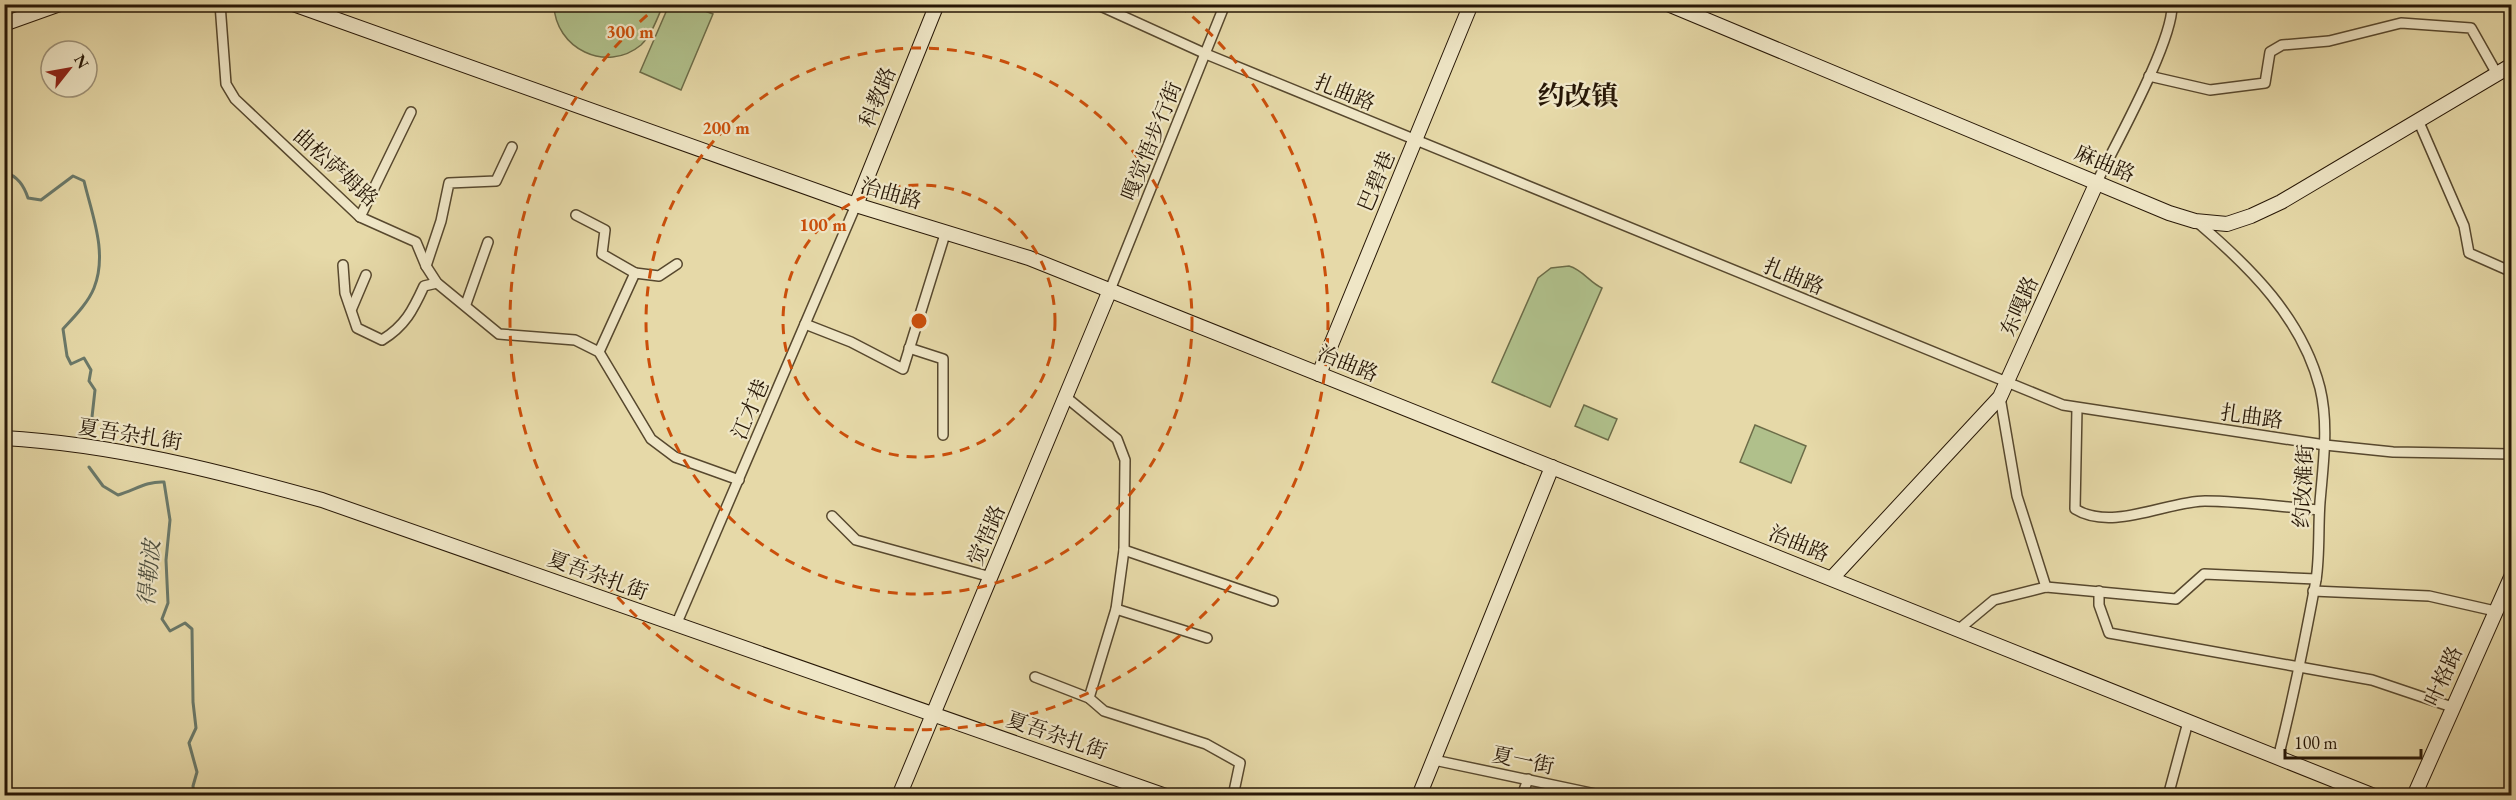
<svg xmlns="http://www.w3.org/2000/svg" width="2516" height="800" viewBox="0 0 2516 800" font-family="'EB Garamond','Noto Serif SC',serif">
  <rect width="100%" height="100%" fill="#e6d9a8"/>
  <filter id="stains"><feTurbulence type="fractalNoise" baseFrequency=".00333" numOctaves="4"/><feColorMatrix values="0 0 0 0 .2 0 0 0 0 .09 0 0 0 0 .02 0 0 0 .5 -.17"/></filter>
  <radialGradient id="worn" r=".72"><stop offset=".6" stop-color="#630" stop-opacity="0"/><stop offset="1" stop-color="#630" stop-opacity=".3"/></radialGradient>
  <g fill="#b0c08b" stroke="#6c6c48" stroke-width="1.5">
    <path d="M554,5V4L663,5C657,19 652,34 641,45C606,74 555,48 554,5Z"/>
    <path d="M669,5H689L713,14L681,90L640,72Z"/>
    <path d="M1569,266C1583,270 1589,282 1602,288L1550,407L1492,382L1538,278L1551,268Z"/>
    <path d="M1584,405L1617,419L1608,440L1575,426Z"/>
    <path d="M1755,425L1806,446L1791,483L1740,462Z"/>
  </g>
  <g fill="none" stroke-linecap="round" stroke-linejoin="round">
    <g stroke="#6a796a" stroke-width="3">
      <path d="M4,172C18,176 24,186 28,198L41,200L73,176L84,181C92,215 108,253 94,288C88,303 74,317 63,329L67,356L71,364L84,358L91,370L89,381L95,390L92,417L87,425"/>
      <path d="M89,467L103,486L118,495C135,490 147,481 164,482L170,520L166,560L168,603L162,619L170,631L185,623L192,629L193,702L196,728L189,743L197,772L193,786L194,796"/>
    </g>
    <g stroke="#57482e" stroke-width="12">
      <g id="street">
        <path d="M220,4L226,84L235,99L360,217L416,242L426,266L437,283L499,334L575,340L599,352L651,439L675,457L739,480"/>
        <path d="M1096,4L1206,54L2063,405L2325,445L2393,452L2512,454"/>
        <path d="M330,17L335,4"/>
        <path d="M2149,76L2210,90L2265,83L2270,52L2282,45L2329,41L2401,23L2471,28L2497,74"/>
        <path d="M2418,120L2464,226L2469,253L2512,272"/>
        <path d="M2097,182C2115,145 2174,40 2172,4"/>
        <path d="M576,215L605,230L602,254L635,273L599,352"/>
        <path d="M360,217L411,112"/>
        <path d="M2197,222C2250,267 2302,318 2320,388C2329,425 2323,465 2320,502C2318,528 2320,554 2316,580C2305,640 2293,699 2278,758"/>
        <path d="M343,265L345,293L357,328L382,340C405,326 413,310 424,286L437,283"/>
        <path d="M426,266L441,221L449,183L496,181L512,147"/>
        <path d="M635,273L659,276L677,264"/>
        <path d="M1110,290L1225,4"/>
        <path d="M466,304L488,242"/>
        <path d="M352,308L366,275"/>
        <path d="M805,324L851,342L903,369L946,231"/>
        <path d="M909,348L943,359V435"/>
        <path d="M2000,397L2017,496L2046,587"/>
        <path d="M1067,398L1117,439L1125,460L1124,550L1116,609L1089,698L1104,711L1206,744L1240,763L1233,796"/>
        <path d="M2077,408L2075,509C2112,532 2168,501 2205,501C2243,501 2282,507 2319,510"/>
        <path d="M832,516L856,540L991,577"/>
        <path d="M1124,550L1273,601"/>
        <path d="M2099,591V605L2109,633L2372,680L2452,707"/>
        <path d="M2313,591L2429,596L2495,611"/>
        <path d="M1116,609L1207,638"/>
        <path d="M676,625L856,205"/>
        <path d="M1958,630L1994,600L2046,587L2176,599L2204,574L2316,579"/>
        <path d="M1035,677L1089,698"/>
        <path d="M1434,760L1605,796"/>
        <path d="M1522,796L1528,779"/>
        <path d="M2168,796L2188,722"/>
      </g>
    </g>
    <g stroke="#271706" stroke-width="16">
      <g id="secondary">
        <path d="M293,4L856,205L1029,258L2374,796"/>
        <path d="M1668,4L2169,213L2195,221L2227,224L2251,216L2281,202L2512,65"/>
        <path d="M4,24L60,4"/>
        <path d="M856,205L937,4"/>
        <path d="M1319,374L1471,4"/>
        <path d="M4,438C112,444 218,471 322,500L1166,796"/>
        <path d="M1832,578L2000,397L2097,182"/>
        <path d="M899,796L1110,290"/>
        <path d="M1419,796L1552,467"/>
        <path d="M2414,796L2512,575"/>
      </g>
    </g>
    <use href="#street" stroke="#efe6c6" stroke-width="9"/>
    <use href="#secondary" stroke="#efe6c6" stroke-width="14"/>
  </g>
  <g fill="none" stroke="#cb4f0b" stroke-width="3" stroke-dasharray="10 8">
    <circle cx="919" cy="321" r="136"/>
    <circle cx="919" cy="321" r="273"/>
    <path d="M1179 5A409 409 0 1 1 659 5"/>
  </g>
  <g text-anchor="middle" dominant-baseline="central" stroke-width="4.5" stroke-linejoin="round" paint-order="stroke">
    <g font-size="21" fill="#271706" stroke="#efe6c6">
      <text transform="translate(1345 92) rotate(22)">扎曲路</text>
      <text transform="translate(877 97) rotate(-68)">科教路</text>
      <text transform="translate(1151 141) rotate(-68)">嘎觉悟步行街</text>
      <text transform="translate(2105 163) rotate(23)">麻曲路</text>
      <text transform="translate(336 167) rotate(42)">曲松萨姆路</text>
      <text transform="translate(1376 181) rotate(-67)">巴碧巷</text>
      <text transform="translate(891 193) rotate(16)">治曲路</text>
      <text transform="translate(1794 276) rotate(22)">扎曲路</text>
      <text transform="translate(2019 306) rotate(-66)">东嘎路</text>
      <text transform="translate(1348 363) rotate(22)">治曲路</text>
      <text transform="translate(750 409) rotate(-67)">江才巷</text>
      <text transform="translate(2252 416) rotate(8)">扎曲路</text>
      <text transform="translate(130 434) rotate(9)">夏吾杂扎街</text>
      <text transform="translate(2303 486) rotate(-87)">约改滩街</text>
      <text transform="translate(986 535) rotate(-67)">觉悟路</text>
      <text transform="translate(1799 543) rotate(22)">治曲路</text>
      <text transform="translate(598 575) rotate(20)">夏吾杂扎街</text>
      <text transform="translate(2443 676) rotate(-66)">叶格路</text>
      <text transform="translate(1057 735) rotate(19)">夏吾杂扎街</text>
      <text transform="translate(1523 760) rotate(12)">夏一街</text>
    </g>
    <g font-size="22" font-style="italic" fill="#4e5040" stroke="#efe6c6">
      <text transform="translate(149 573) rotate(-85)">得勒波</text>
    </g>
    <g font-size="27" font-weight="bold" fill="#271706" stroke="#efe6c6">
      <text x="1578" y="95">约改镇</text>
    </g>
  </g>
  <circle cx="919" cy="321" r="9" fill="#cb4f0b" stroke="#efe6c6" stroke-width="3"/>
  <g font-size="18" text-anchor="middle" font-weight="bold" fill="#cb4f0b" stroke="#efe6c6" stroke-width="4.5" stroke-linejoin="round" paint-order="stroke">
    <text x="630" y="38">300 m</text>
    <text x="726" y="134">200 m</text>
    <text x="823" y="231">100 m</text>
  </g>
  <rect width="2516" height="800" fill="none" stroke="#e6d9a8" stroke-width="24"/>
  <rect x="6" y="6" width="2504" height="788" fill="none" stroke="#271706" stroke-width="3"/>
  <rect x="12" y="12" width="2492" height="776" fill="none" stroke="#271706" stroke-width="1.5"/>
  <g transform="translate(69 69) rotate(59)"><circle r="28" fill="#efe6c6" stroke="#9f9379" stroke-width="1.5"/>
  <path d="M0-4.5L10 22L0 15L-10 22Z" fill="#8f2418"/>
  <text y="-9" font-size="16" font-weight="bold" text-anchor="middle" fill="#271706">N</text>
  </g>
  <path d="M2285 749v9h136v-9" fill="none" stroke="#271706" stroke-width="3"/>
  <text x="2294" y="749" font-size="18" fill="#271706" stroke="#efe6c6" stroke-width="4.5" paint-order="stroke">100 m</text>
  <rect width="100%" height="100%" filter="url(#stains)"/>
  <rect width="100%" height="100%" fill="url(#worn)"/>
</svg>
